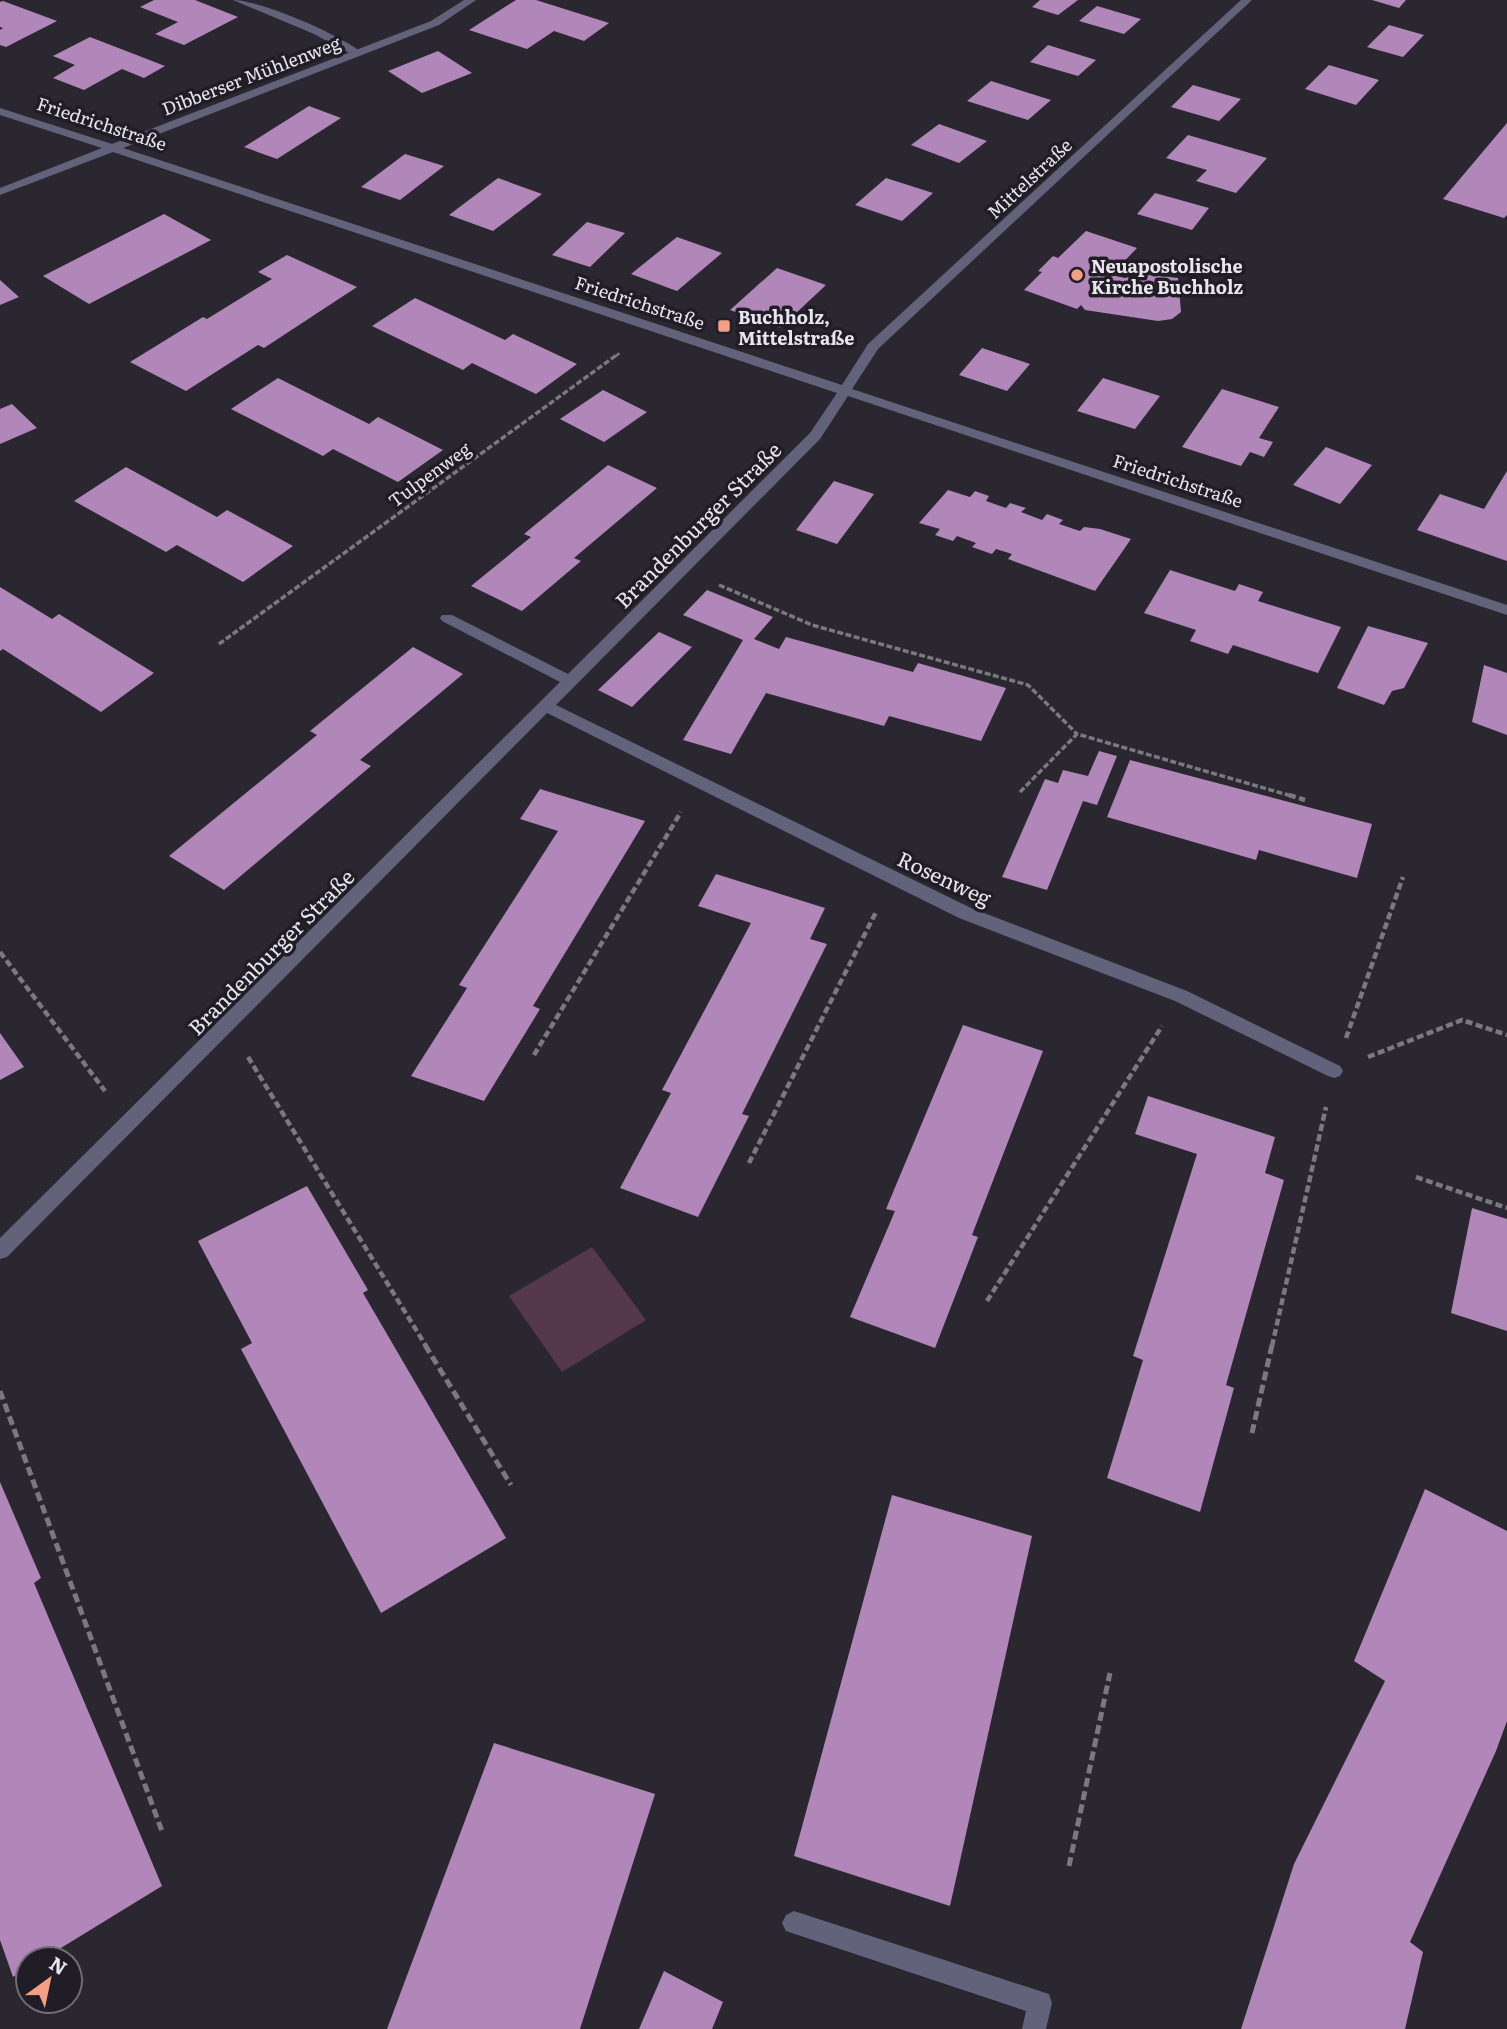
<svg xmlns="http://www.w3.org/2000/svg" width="1507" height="2029" viewBox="0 0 1507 2029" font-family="Literata,serif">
  <rect width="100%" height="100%" fill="#2a2730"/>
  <path fill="#55384b" d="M592,1247L646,1320L562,1372L509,1296Z"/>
  <g fill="#b087b8">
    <path d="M154,0H195L238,17L184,45L155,34L178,22L140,7Z"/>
    <path d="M516,0H536L609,23L584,41L554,31L527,49L469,30Z"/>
    <path d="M1040,0H1078L1058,15L1032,7Z"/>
    <path d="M1372,0H1406L1399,8Z"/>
    <path d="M3,1L57,21L6,47L0,45V30L3,28L0,27V2Z"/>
    <path d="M1097,6L1141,19L1124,34L1079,21Z"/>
    <path d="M1389,25L1424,35L1403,57L1367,47Z"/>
    <path d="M90,37L165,66L144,78L122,69L84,90L53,78L75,65L53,56Z"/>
    <path d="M1048,45L1096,60L1078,76L1030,62Z"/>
    <path d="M438,51L472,73L422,93L388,71Z"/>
    <path d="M1329,65L1379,80L1356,105L1305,89Z"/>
    <path d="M991,81L1051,100L1028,120L967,101Z"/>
    <path d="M1193,85L1241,99L1219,121L1171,107Z"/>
    <path d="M309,106L341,118L277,159L244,147Z"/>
    <path d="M1507,123V215L1504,218L1443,199Z"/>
    <path d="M939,124L987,141L959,163L911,145Z"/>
    <path d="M1188,135L1267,158L1236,193L1196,181L1207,170L1166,158Z"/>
    <path d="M405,154L444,166L400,200L361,187Z"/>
    <path d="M498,178L542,194L493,231L449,215Z"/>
    <path d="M886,178L933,193L902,221L855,205Z"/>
    <path d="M1155,193L1209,208L1192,230L1137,214Z"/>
    <path d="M164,214L211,240L89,304L43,276Z"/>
    <path d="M587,222L625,233L590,267L552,255Z"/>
    <path d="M1086,231L1137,248L1111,275L1125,278L1143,274L1178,278L1181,312L1172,319L1158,321L1085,310L1081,305L1077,309L1024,290L1042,272L1038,271L1053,256L1058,258Z"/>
    <path d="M677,237L722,253L677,291L631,274Z"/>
    <path d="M287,255L357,287L264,348L258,345L186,391L130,362L203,317L207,319L272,279L258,272Z"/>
    <path d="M777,268L826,285L780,328L730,310Z"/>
    <path d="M0,280L19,297L0,305Z"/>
    <path d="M415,298L505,340L513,334L577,364L536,394L472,363L463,370L372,326Z"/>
    <path d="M982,348L1030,364L1007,391L959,375Z"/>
    <path d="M278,378L369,424L378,417L443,450L398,482L333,449L323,456L231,409Z"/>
    <path d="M1103,378L1160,396L1135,429L1077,411Z"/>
    <path d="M1222,389L1279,407L1259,438L1273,442L1264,457L1250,452L1241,466L1182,447Z"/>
    <path d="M603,390L647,412L604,442L560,419Z"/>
    <path d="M12,404L37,428L0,444V409Z"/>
    <path d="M1326,447L1372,465L1340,504L1293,485Z"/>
    <path d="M608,465L657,488L574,558L581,561L522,611L471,586L531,537L524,534Z"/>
    <path d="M126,467L217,517L227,510L293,546L243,582L177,545L166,552L74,501Z"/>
    <path d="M1507,471V561L1417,530L1440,494L1484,509Z"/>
    <path d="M834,481L874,494L837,544L796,530Z"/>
    <path d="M948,490L970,497L975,491L989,496L986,501L1006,508L1010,503L1026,508L1021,512L1042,520L1047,514L1063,520L1059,524L1080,531L1084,527L1100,529L1131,539L1095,591L1008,559L1012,554L996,549L992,554L972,547L976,543L957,536L953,541L935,535L940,529L919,523Z"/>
    <path d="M1170,570L1235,591L1239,584L1263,592L1258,601L1341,627L1318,673L1233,645L1228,654L1190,641L1196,630L1144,613Z"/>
    <path d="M0,587L52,619L59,614L154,673L101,712L3,649L0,651Z"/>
    <path d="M707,590L773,617L754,639L779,649L786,637L913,672L918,663L1006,688L981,741L889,716L884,726L766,693L731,754L683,740L743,640L683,615Z"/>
    <path d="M1368,626L1428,643L1404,688L1392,691L1384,705L1337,688Z"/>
    <path d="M659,632L692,647L632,707L598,690Z"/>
    <path d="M413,647L463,674L360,760L371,766L224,890L169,856L317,735L310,731Z"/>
    <path d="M1484,665L1507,673V735L1472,722Z"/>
    <path d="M1099,751L1117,756L1097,805L1083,801L1047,890L1002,877L1045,779L1058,783L1063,770L1088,776Z"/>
    <path d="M1130,760L1372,824L1357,878L1259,850L1256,860L1107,817Z"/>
    <path d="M540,789L645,821L533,1006L540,1009L484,1101L411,1076L467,988L459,985L558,831L520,819Z"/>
    <path d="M716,874L825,908L810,939L827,944L742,1114L749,1116L698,1217L620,1188L671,1093L662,1090L751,923L698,906Z"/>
    <path d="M963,1025L1043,1051L972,1235L978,1237L935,1348L850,1317L895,1211L886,1209Z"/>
    <path d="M0,1033L24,1067L0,1080Z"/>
    <path d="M1148,1096L1275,1137L1265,1173L1284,1180L1226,1385L1234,1388L1200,1512L1107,1478L1143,1360L1133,1356L1197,1154L1135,1134Z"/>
    <path d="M307,1186L368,1290L363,1293L506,1538L381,1613L241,1349L252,1343L198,1241Z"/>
    <path d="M1472,1208L1507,1219V1331L1451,1313Z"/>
    <path d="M0,1482L41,1578L34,1583L162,1886L43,1959H28V1968L13,1977L0,1940Z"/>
    <path d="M1425,1489L1507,1531V1721L1496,1751L1410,1942L1423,1952L1405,2029H1241L1294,1864L1385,1681L1354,1661Z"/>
    <path d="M892,1495L1032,1536L950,1906L794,1856Z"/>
    <path d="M494,1743L655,1794L580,2029H387Z"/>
    <path d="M664,1971L723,2002L712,2029H639Z"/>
  </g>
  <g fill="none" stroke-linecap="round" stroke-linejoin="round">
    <path stroke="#7b7980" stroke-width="2.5" stroke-dasharray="4.5 2.5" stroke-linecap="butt" d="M616,356L621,352"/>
    <g stroke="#7b7980" stroke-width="3.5" stroke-dasharray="6 2.5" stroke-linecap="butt">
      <path d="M719,585L812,625L1028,685L1077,734"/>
      <path d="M219,644L618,354"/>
      <path d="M1020,792L1077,734L1295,797"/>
    </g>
    <g stroke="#7b7980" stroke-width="4.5" stroke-dasharray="7 3.5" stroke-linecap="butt">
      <path d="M1289,795L1305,800"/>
      <path d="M0,952L105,1091"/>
      <path d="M1346,1038L1403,877"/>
      <path d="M534,1055L681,812"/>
      <path d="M248,1057L426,1346"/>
      <path d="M1368,1057L1462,1020L1507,1035"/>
      <path d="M749,1163L877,910"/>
      <path d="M1416,1177L1507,1208"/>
      <path d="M987,1301L1162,1026"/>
      <path d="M1272,1346L1326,1107"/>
    </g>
    <g stroke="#7b7980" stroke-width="5" stroke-dasharray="9 4.5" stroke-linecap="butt">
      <path d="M425,1345L511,1485"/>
      <path d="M0,1391L163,1834"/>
      <path d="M1252,1433L1272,1345"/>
      <path d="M1069,1866L1110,1673"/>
    </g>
    <g fill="#62637b" fill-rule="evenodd">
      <path d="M233,0C260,0 341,35 362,53L353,55L314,34Z"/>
      <path d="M794,1911L1049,1994L1052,2003L1046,2029H1022L1026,2011L786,1931L782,1923L786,1915Z"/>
    </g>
    <path fill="#62637b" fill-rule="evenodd" d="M464,0H476L439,25L123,148L842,385L868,344L1241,0H1252L878,349L852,389L1507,605V615L848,396L820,439L556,705L971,908L1187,991L1340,1066L1343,1071L1340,1076L1334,1078L1328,1076L1175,1001L959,918L547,713L7,1257L0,1259V1238L560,682L442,621L440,618L442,615H452L568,674L810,433L837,393L113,152L0,195V188L102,148L0,115V108L112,144L431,21Z"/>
  </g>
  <g fill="#f39f84" stroke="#201d26" stroke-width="2.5">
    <circle cx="1077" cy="275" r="7"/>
    <rect x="717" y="319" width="14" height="14" rx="3.5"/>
  </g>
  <g text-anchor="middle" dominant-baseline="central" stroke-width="7" stroke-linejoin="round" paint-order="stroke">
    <g font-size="18" fill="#e8e6ec" stroke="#201d26">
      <text transform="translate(251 75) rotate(-21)">Dibberser Mühlenweg</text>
      <text transform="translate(102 123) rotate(18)">Friedrichstraße</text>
      <text transform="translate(1029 178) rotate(-43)">Mittelstraße</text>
      <text transform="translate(640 302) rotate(18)">Friedrichstraße</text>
      <text transform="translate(429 474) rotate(-36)">Tulpenweg</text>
      <text transform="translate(1178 480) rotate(18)">Friedrichstraße</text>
    </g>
    <g font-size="18" font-weight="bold" fill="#e8e6ec" stroke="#201d26" text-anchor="start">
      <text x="1091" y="265">Neuapostolische<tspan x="1091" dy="21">Kirche Buchholz</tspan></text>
      <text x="738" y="316">Buchholz,<tspan x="738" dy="21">Mittelstraße</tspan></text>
    </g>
    <g font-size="21" fill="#e8e6ec" stroke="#201d26">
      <text transform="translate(697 524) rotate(-45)">Brandenburger Straße</text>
      <text transform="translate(945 877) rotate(25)">Rosenweg</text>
      <text transform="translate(270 951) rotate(-45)">Brandenburger Straße</text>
    </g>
  </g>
  <g transform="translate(49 1980) rotate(33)"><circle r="33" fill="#201d26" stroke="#706d75" stroke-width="2"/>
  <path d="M0-5L12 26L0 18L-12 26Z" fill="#f39f84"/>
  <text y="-10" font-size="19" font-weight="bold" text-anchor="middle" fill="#e8e6ec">N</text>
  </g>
</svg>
